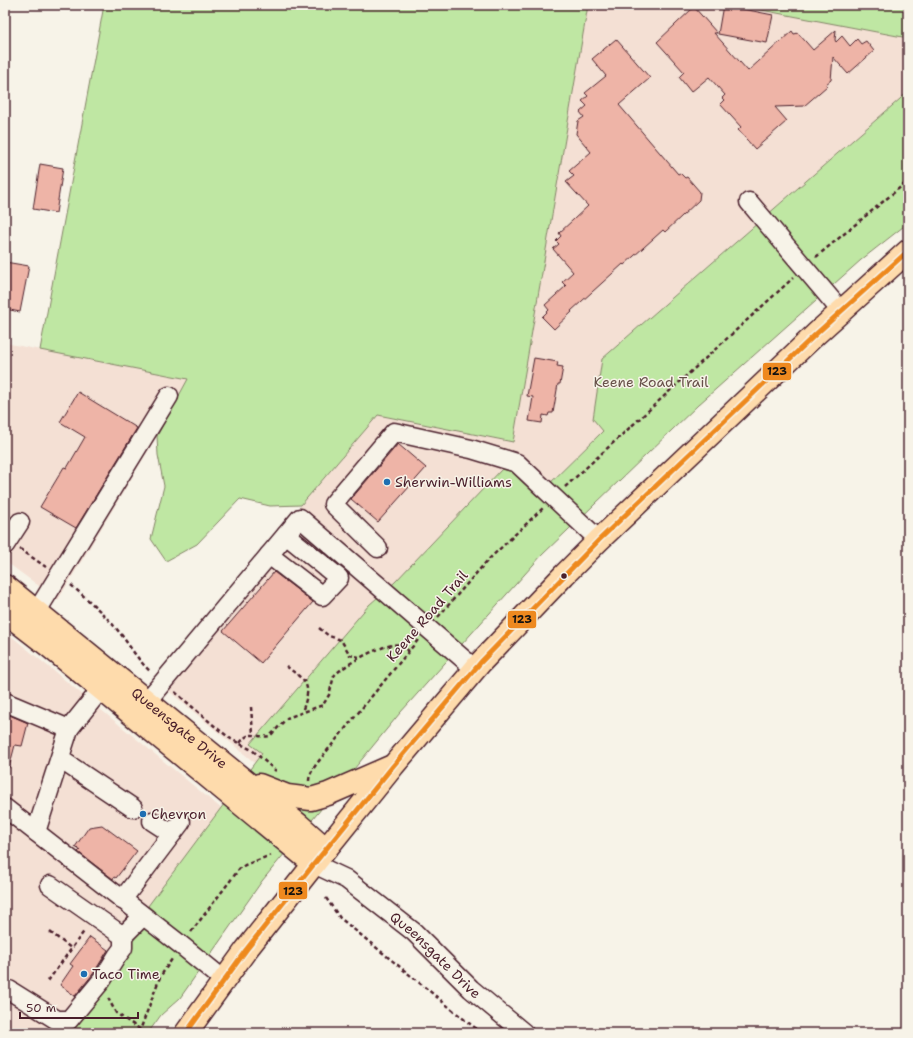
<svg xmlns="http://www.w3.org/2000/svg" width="913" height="1038" viewBox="0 0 913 1038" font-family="'Shantell Sans',sans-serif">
  <rect width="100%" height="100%" fill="#f7f3e8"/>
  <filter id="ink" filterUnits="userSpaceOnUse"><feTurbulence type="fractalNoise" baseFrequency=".025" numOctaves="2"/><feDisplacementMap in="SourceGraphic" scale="8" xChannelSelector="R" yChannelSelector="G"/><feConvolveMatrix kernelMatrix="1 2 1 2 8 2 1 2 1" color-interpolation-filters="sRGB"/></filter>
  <g filter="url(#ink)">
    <g fill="#f4e0d4">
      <path d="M588,5H735L908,38V92L602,359L603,431L537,496L511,471L395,582L376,598L250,744L262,753L255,763L153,678L378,415L513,442Z"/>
      <path d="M5,343L188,379L157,436L58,600L5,561Z"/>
      <path d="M5,631L256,837L114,1033H5Z"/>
    </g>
    <g fill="#bfe7a3" stroke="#848367">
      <path d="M104,5H588L513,442L378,415L301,505L270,506L240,499L197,544L166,561L151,539L164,486L158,455L157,436L188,379L40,350Z"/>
      <path d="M735,5H908V38Z"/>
      <path d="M908,92V223L861,260L698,405L542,555L400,713L262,881L180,998L161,1015L148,1033H68L154,911L148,906L262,753L250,744L369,605L395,582L502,469L511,471L537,496L603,431L593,419L602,359Z"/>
    </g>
    <g fill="#eeb4a7" stroke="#4a1f2b">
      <path d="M723,5L773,15L767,43L718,34Z"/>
      <path d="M694,7L717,33H714L748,71L792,31L794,34L798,33L813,50L836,30L835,40L836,42L842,36L850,46L857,39L861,44L866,41L874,51L848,74L833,57L831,80L826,84L827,86L804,106L775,107L787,121L755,149L738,130L741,127L720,104L724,100L722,98L725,95L709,77L691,92L679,77L684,72L657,42Z"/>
      <path d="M616,39L650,78L619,105L678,174L680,173L685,178L687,177L700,192L699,200L665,232L663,230L624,265L623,264L571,311L572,312L554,329L542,317L549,310L545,305L566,286L562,282L573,272L553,249L559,244L556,241L561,236L559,233L588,206L566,182L574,176L569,171L591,152L576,134L578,121L584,117L580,112L587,106L582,101L588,96L585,93L606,76L592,59Z"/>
      <path d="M40,164L63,168L56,213L33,209Z"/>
      <path d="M5,262L29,266L20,312L5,309Z"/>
      <path d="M534,358L558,362L557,366L563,367L560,384H558L553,413H549L548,416L543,415L542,423L529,421L533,397L527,396Z"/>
      <path d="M78,392L137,428L76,528L40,507L64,467L67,468L85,437L60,422Z"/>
      <path d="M398,444L426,468L378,522L351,499Z"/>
      <path d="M274,572L313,602L261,663L223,631Z"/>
      <path d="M5,713L28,723L22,746L15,745L9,768H5Z"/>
      <path d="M102,825L137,851L116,878L114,877L113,879L78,852L80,850L75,847L89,827Z"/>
      <path d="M90,937L108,950L93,974L75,996L60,985L73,966L70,964Z"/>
    </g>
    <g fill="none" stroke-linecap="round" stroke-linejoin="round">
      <g stroke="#4a1f2b" stroke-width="21">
        <g id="minor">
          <path d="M749,202L841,311"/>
          <path d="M5,545L20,522"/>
          <path d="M378,548L333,504L394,432L471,449L517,463L599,540"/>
          <path d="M269,555L322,596L339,578L286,535"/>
          <path d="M37,611L169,396"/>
          <path d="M147,701L300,518L475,669"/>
          <path d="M5,702L69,729"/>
          <path d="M60,759L133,808"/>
          <path d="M5,808L181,945L224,980"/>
          <path d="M152,821L172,834"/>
          <path d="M36,832L69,729L101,689"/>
          <path id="s1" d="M314,864L346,879L414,932L471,989L524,1033"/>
          <path d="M50,885L123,936L143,916"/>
          <path d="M122,900L181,822"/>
          <path d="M9,990L57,1020H69L102,980L117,956L123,948V936"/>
        </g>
      </g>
      <g stroke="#4a1f2b" stroke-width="25">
        <g id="major">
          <path id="s2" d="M5,586L299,825L326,849"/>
          <path d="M5,612L49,646L314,864"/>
          <path d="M259,785L287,796L311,799L328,794L390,767"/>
          <path d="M186,1033L246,950L314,864L393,766L481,662L564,575L599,540L816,334L908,251"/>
        </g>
      </g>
      <g stroke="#4a1f2b" stroke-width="2.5" stroke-dasharray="4 3" stroke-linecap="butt">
        <path d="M816,257L908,181"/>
        <path d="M565,487L793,278"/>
        <path d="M20,549L46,567"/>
        <path d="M71,585C86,598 101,611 114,626C127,640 136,659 151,672"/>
        <path d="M438,617L487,561L543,508"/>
        <path d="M319,628L329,636L341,640L350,655L359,657"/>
        <path d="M286,666C308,683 312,684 302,712"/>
        <path d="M175,692L218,729L231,739L252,750L276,771"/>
        <path d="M251,707L253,734"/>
        <path d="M240,743C251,728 256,739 270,736L287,718L323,705L329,695L334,676C343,665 387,641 401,645C404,646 406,649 409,651"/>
        <path d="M309,781C309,771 320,760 326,752L418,640"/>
        <path d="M326,898L340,918L465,1020L482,1033"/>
        <path d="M50,932L71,948"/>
        <path d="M191,932L240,868L245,865L271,855"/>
        <path d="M48,981L85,930"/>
        <path d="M108,998L116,1013L141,1030"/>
        <path d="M139,1033L160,977L172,959"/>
      </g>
      <use href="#minor" stroke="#f7f3e8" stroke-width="18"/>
      <use href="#major" stroke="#fedbac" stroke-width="22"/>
      <g stroke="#f7f3e8" stroke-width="8">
        <path id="bus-1" d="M186,1033L246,950L314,864L393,766L481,662L599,540L816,334L908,251"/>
      </g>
      <use href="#bus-1" stroke="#ee891f" stroke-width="5"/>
    </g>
  </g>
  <g fill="#1f6fb2" stroke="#f7f3e8" stroke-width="1.5">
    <circle cx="387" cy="482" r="4"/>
    <circle cx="143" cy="814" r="4"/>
    <circle cx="84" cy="974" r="4"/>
  </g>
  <circle fill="#4a1f2b" stroke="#f7f3e8" stroke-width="1.5" cx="564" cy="576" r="3.5"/>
  <g text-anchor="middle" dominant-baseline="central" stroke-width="3" stroke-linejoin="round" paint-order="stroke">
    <g font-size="14" fill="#675149" stroke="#f7f3e8">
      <text x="651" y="382">Keene Road Trail</text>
    </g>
    <g font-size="14" fill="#4a1f2b" stroke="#f7f3e8" text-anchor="start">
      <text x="395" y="482">Sherwin-Williams</text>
      <text x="151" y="814">Chevron</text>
      <text x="92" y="974">Taco Time</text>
    </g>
    <g font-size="14" fill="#4a1f2b" stroke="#f7f3e8">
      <text transform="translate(427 616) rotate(-49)">Keene Road Trail</text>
      <text stroke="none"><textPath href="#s2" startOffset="225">Queensgate Drive</textPath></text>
      <text stroke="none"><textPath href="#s1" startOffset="153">Queensgate Drive</textPath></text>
    </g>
  </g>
  <g stroke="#f7f3e8" stroke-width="1.5">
    <rect x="762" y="362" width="30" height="19" rx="4" fill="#ee891f"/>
    <rect x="507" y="610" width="30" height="19" rx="4" fill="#ee891f"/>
    <rect x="278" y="881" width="30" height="19" rx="4" fill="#ee891f"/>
  </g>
  <g font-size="11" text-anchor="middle" font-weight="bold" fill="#111">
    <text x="777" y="375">123</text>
    <text x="522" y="623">123</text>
    <text x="293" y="895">123</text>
  </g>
  <rect width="913" height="1038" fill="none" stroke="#f7f3e8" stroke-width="20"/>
  <rect x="10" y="10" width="893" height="1018" fill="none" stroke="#4a1f2b" stroke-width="1.5" filter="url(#ink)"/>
  <path d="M20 1012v6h118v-6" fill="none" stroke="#4a1f2b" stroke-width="2"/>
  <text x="26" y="1012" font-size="12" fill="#4a1f2b" stroke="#f7f3e8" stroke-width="3" paint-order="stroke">50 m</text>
</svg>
